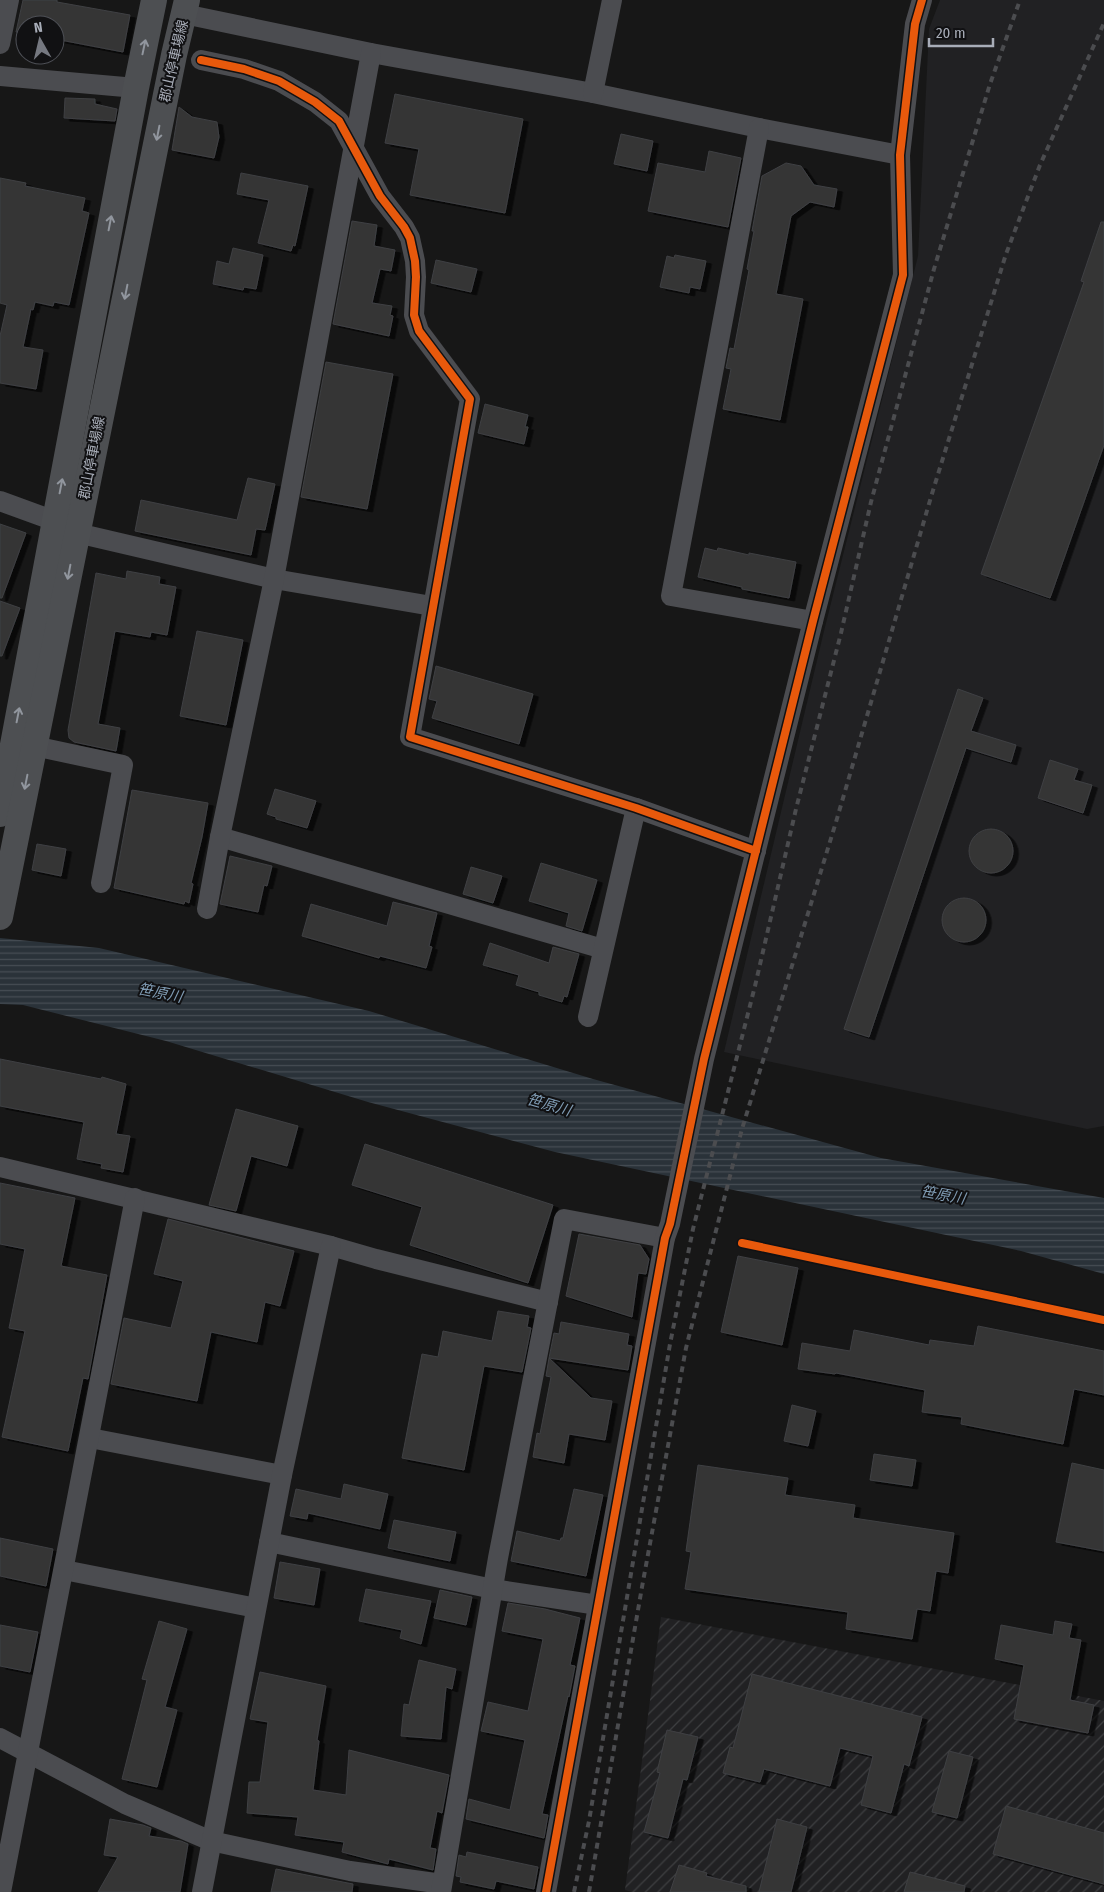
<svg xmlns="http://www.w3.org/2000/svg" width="1104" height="1892" viewBox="0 0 1104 1892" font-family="'Fira Sans Condensed','Noto Sans JP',sans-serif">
  <defs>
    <pattern id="industrial-furrows" width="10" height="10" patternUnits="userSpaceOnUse" patternTransform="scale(1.25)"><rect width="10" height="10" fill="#212123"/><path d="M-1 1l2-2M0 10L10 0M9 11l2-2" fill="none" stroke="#3e3f41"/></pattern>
    <pattern id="water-rules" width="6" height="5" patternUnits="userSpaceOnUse" patternTransform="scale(1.25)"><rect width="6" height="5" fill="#2a3239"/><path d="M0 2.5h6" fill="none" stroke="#464d54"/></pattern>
    <filter id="shadow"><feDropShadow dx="5.5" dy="3" stdDeviation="0" flood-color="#0009"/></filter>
  </defs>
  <rect width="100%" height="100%" fill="#171717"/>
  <path fill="#212123" d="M940,0H1104V1126L1087,1129L724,1052L824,631L918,256L929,29Z"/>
  <path fill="url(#industrial-furrows)" d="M661,1617L1104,1701V1892H632L625,1890Z"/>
  <path fill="url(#water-rules)" d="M0,938L99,948L369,1011L593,1079L881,1158L1104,1198V1274L1021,1251L555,1152L368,1102L166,1041L23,1005L0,1004Z"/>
  <g fill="#353536" stroke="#3f4043" filter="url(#shadow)">
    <path d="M23,0H57V2L130,15L123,52L55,39V25H25V34L16,32Z"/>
    <path d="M395,94L523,119L505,213L410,195L419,149L385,143Z"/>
    <path d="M65,98L95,99V104L117,109L115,121L64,118Z"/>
    <path d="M179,107L192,117L217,122L219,137L214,158L172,150Z"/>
    <path d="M621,134L653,141L647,171L614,164Z"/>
    <path d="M709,151L741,158L728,227L648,211L658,163L705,172Z"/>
    <path d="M786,163L801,166L814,185L837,189L834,207L810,202L791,216L776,294L803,299L780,420L723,409L731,369L726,368L730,348L734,349L749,270L747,269L754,231H752L762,176Z"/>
    <path d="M241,173L308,186L295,246L293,245L291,251L258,243L269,200L237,194Z"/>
    <path d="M0,178L26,183L25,186L85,198L82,211L89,213L69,305L54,302L53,306L35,302L33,310L31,309L23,347L43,350L36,389L0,383V336L7,305L0,303Z"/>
    <path d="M352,221L377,225L374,246L395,250L391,271L380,269L372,303L392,306L390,315L393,316L389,336L333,324Z"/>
    <path d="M1101,222H1104V445L1050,598L981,574L1084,282L1081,281Z"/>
    <path d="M233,248L263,255L256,289L244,287L243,290L213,284L217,261L229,264Z"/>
    <path d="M675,255L706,261L700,289L690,287L689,293L660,287L667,256L674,258Z"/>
    <path d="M436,260L477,269L471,292L431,283Z"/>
    <path d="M326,362L393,374L367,509L301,497Z"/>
    <path d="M485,404L528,415L525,427H528L524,444L478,433Z"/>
    <path d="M248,478L275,484L265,530L256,529L251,555L135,531L141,500L237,520Z"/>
    <path d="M0,524L26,533L2,598H0Z"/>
    <path d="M705,548L717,551L718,548L749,555V553L796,562L789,598L742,589V587L698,577Z"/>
    <path d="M127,571L160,577L159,584L176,587L167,635L151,632L150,637L115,631L98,724L120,728L116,751L74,742L69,738L68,730L96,573L126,579Z"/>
    <path d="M0,601L20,608L2,656H0Z"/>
    <path d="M197,631L243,640L226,725L180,716Z"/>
    <path d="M436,666L533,694L519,744L432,718L437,701L429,699Z"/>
    <path d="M958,689L983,698L971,731L1016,745L1011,762L966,748L869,1037L844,1029Z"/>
    <path d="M1050,760L1078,769L1074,780L1092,785L1083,813L1038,798Z"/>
    <path d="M275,789L316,801L307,828L276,819V817L267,814Z"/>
    <path d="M132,790L208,803L202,837L191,883L193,884L189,903L185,901L184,904L114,888Z"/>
    <circle cx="991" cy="851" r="22"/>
    <path d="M37,844L66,849L61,876L32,870Z"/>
    <path d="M230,856L272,866L267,886L264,885L258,912L220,904Z"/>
    <path d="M541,863L597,880L582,931L566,926L569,913L529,901Z"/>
    <path d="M471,867L502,876L493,903L463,894Z"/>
    <circle cx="964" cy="920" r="22"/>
    <path d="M393,902L437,913L429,946L432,947L426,968L380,956L379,958L302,936L311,904L387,926Z"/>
    <path d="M490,943L549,963L553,947L579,954L567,997L564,996L562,1002L539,995V992L516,985L519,975L483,965Z"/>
    <path d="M0,1059L101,1079L102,1077L126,1084L116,1134L130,1136L123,1172L101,1168L102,1164L77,1159L84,1122L0,1106Z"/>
    <path d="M236,1109L298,1126L287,1166L251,1156L236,1211L209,1205Z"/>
    <path d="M365,1144L553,1205L528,1283L410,1245L422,1207L352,1185Z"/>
    <path d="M0,1183L75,1198L61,1266L107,1275L88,1379L83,1378L68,1451L2,1437L25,1331L9,1328L25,1249L0,1244Z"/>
    <path d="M168,1219L294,1251L280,1306L265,1302L257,1342L211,1332L197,1401L111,1384L124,1318L171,1328L183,1281L154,1274Z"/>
    <path d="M579,1234L640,1245L649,1259L646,1274L638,1273L632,1317L566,1296Z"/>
    <path d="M738,1256L798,1268L782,1345L721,1332Z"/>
    <path d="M498,1311L529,1316L527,1327L531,1328L522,1372L484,1366L464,1470L402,1458L422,1354L438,1357L443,1331L492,1341Z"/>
    <path d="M561,1322L629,1334L627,1345L632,1346L628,1370L549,1358L554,1333L559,1334Z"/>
    <path d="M978,1326L1104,1351V1395L1074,1389L1063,1444L961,1424L962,1417L922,1412L925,1390L836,1373L835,1374L798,1369L802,1343L850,1351L854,1330L929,1345L930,1340L974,1346Z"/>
    <path d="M549,1358L591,1398L612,1401L605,1440L569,1434L564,1463L533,1457L537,1433L540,1434L551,1377L546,1376Z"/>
    <path d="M792,1405L816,1411L808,1446L784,1441Z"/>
    <path d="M874,1454L916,1460L912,1486L870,1480Z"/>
    <path d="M1072,1463L1104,1470V1551L1056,1542Z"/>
    <path d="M698,1465L788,1478L785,1495L855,1505L853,1518L954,1533L948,1573L936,1571L930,1611L917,1609L912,1639L846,1629L848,1612L685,1589L691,1552L686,1551Z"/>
    <path d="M344,1484L388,1494L380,1529L308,1513L307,1519L290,1516L296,1489L341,1499Z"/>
    <path d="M574,1489L603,1495L586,1576L511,1561L517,1531L560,1541L561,1538H563Z"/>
    <path d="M394,1520L456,1532L450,1561L388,1548Z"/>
    <path d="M0,1538L53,1549L46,1586L0,1576Z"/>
    <path d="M280,1562L320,1569L314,1605L274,1598Z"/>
    <path d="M366,1589L431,1601L421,1644L400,1638L402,1630L359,1621Z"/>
    <path d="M440,1590L472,1597L466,1625L434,1618Z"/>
    <path d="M508,1603L545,1609L580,1618L570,1665L575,1666L569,1697L568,1696L542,1814L548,1815L544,1838L466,1819L469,1799L510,1810L525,1740L481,1731L488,1702L528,1711L543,1639L502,1631Z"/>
    <path d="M159,1621L187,1629L165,1707L177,1710L157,1787L122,1779L147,1680L142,1679Z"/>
    <path d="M1055,1621L1072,1624L1069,1638L1081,1640L1070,1700L1094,1705L1088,1733L1014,1719L1024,1665L995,1659L1001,1625L1053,1635Z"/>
    <path d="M0,1625L38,1632L30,1672L0,1666Z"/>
    <path d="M419,1660L456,1669L452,1689L446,1687L441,1739L401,1736L404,1704L409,1705Z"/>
    <path d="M260,1672L326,1686L317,1740L319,1741L313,1790L346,1795L349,1750L449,1775L442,1813L437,1811L430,1848L436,1849L433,1870L389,1859L388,1864L342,1852L344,1842L295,1835L298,1817L247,1813L249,1782H260L268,1722L250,1719Z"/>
    <path d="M752,1674L922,1717L909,1766L904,1764L891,1813L861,1805L873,1756L840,1748L830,1786L764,1769L760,1782L723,1773L730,1747L733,1748Z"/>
    <path d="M667,1730L698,1737L687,1780L683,1779L668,1838L644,1832L660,1773L657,1772Z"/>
    <path d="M949,1751L973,1757L957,1818L932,1812Z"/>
    <path d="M1006,1806L1104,1833V1884L993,1854Z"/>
    <path d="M110,1819L143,1825L151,1828L149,1836L181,1841L188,1844L180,1892H98L118,1857L104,1855Z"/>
    <path d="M777,1819L807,1827L791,1892H759Z"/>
    <path d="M467,1852L538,1867L534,1889L496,1881L494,1889L460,1882L461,1877L456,1876L459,1855L466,1857Z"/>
    <path d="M679,1865L707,1873L706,1876L746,1886V1892H670Z"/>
    <path d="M276,1869L353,1884L352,1892H271Z"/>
    <path d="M910,1872L965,1886L964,1892H904Z"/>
  </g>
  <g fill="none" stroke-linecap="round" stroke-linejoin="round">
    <g stroke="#4b4c50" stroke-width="20">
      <path d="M184,14L371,53L593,93L759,128L900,155"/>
      <path d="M0,44L9,0"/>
      <path d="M201,60L244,69L279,81L315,102L339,121L380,196L404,227L410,238L415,261L416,277L414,315L419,331L470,399L410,737L636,808L756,851"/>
      <path d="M0,76L136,88"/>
      <path d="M593,93L612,0"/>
      <path d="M759,128L671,596L813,621"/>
      <path d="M0,501L55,521L77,533L274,579L432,606"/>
      <path d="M34,746L123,765L101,883"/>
      <path d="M220,837L603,949"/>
      <path d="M207,909L220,837L274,579L371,53"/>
      <path d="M588,1017L636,808"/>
      <path d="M0,1167L331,1246L376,1259L548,1302"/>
      <path d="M90,1438L282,1475"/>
      <path d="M269,1542L493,1589L598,1605"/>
      <path d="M64,1570L256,1608"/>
      <path d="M0,1738L125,1804L211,1841L350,1871L442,1884"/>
      <path d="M1,1892L135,1198"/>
      <path d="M202,1892L282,1475L331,1246"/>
      <path d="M441,1892L498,1558L564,1219L665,1238"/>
      <path d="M546,1892L665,1238L670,1224L704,1059L813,621L903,275L900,155L915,24L922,0"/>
    </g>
    <g stroke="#4d4f52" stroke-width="26">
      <path d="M0,814L136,88L154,0"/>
      <path d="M0,917L174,55L187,0"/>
    </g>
    <g stroke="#4b4c4f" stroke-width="4" stroke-dasharray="6 5" stroke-linecap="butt">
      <path d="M574,1892L589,1821L670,1344L693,1229L755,986L796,809L841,633L871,502L934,269L990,84L1020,0"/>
      <path d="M589,1892L642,1587L686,1348L742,1129L836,822L931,497L1006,254L1040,165L1104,23"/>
    </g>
    <g stroke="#111113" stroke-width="11">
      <g id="cycleway">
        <path d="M201,60L244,69L279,81L315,102L339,121L380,196L404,227L410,238L415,261L416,277L414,315L419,331L470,399L410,737L636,808L756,851"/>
        <path d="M742,1243L1104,1320"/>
        <path d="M546,1892L665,1238L670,1224L704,1059L813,621L903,275L900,155L915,24L922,0"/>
      </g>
    </g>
    <use href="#cycleway" stroke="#e8590c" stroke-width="8"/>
  </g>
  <defs><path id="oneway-shaft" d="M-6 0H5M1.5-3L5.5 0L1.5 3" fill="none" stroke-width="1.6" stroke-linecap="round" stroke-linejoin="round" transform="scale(1.25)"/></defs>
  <g stroke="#91969e">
    <use href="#oneway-shaft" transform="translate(144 47) rotate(-78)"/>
    <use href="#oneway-shaft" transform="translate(158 133) rotate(101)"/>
    <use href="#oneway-shaft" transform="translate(110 223) rotate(-79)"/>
    <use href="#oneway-shaft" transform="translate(126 292) rotate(101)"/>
    <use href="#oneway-shaft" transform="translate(61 486) rotate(-79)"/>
    <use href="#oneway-shaft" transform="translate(69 572) rotate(101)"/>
    <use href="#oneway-shaft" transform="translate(18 715) rotate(-79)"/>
    <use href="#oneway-shaft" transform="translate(26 782) rotate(101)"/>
  </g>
  <g text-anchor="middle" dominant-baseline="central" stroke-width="4" stroke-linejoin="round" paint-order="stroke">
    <g font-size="14" fill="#a8adb8" stroke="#111113">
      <text transform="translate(174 61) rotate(-77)">郡山停車場線</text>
      <text transform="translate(92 458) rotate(-79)">郡山停車場線</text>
    </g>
    <g font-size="15" font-style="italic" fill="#7f9bb3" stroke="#111113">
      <text transform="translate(160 993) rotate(11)">笹原川</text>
      <text transform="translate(549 1105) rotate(16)">笹原川</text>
      <text transform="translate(943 1195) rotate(10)">笹原川</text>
    </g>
  </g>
  <g transform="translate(40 40) rotate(352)"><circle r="24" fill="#111113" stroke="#4d4f55"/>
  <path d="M0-4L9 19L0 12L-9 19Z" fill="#757880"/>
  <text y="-8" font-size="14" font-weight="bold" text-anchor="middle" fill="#a8adb8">N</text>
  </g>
  <path d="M929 38v8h64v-8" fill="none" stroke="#a8adb8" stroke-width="2.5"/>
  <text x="936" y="38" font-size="15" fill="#a8adb8" stroke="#111113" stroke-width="4" paint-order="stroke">20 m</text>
</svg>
